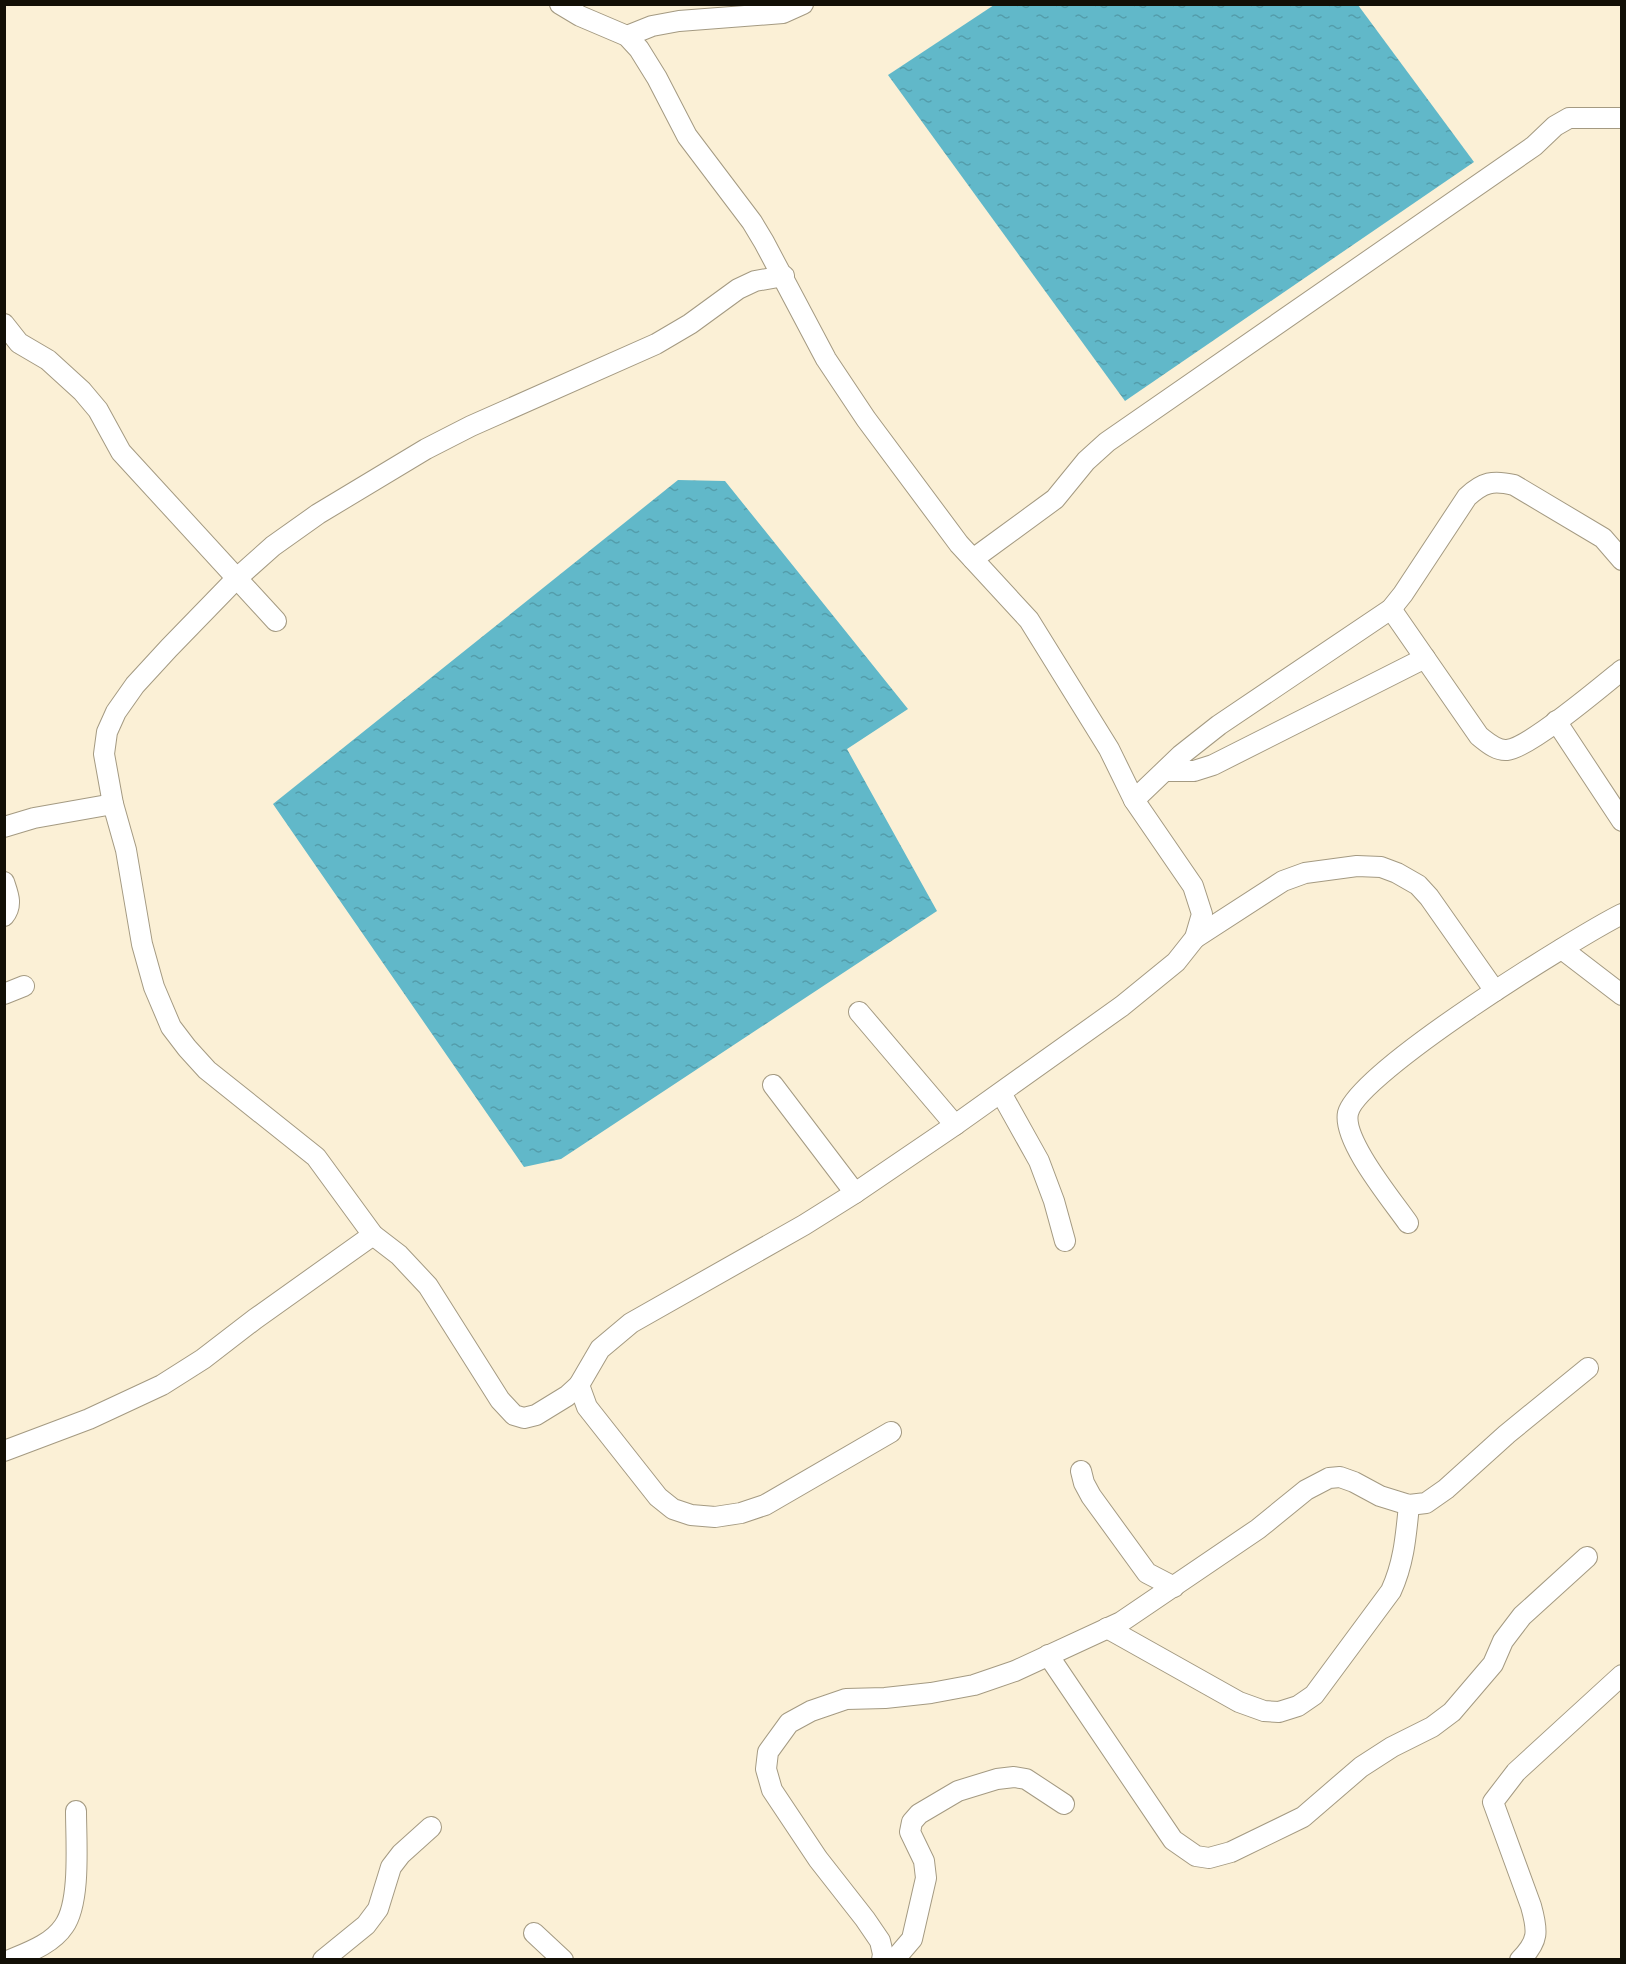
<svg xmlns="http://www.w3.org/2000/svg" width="1626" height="1964" viewBox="0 0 1626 1964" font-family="Barlow,sans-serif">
  <defs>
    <pattern id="water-ripples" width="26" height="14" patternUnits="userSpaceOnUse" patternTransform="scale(1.5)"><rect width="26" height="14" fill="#61b8c9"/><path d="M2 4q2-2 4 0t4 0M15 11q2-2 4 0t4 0" fill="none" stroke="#539dab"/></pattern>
  </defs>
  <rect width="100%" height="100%" fill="#fbf0d6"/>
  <g fill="url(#water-ripples)">
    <path d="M994,5H1358L1474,162L1125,401L888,75Z"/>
    <path d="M678,480L725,481L908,709L847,749L937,911L561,1159L524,1167L273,804Z"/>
  </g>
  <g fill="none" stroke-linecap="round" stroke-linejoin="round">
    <g stroke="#a49a82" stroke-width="22">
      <g id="minor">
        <path d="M627,36L652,26L679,21L783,13L803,4"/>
        <path d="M4,324L19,343L48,360L82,391L98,410L121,452L276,621"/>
        <path d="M973,559L1055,499L1086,461L1107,442L1534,146L1555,126L1569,118H1622"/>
        <path d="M1391,609L1479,736C1487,742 1496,751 1507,750C1529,748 1601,687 1622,670"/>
        <path d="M1556,721L1622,821"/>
        <path d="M1166,771H1194L1213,765L1425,658"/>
        <path d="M1134,800L1181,755L1219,725L1391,609L1403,594L1467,497C1483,482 1493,480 1514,485L1603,538L1622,560"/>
        <path d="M113,804L104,754L107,732L116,712L135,685L169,648L236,579L273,546L318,514L426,449L471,426L656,344L690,324L738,289L755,281L784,276"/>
        <path d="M4,827L34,818L113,804L126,850L142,944L154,987L171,1027L187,1048L207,1070L316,1157L373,1235L399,1255L428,1286L500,1400L514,1415L524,1418L536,1415L567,1396L579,1385L600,1349L631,1323L804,1225L855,1193L955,1125L1122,1006L1176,962L1195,938L1202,914L1193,886L1134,800L1109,749L1029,620L959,544L866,419L826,359L764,242L752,222L687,136L657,78L639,49L627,36L580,16L560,4"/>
        <path d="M4,882C8,894 13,905 4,916"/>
        <path d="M1195,938L1283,881L1305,873L1357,866L1381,867L1397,873L1418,885L1429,897L1495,991"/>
        <path d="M1562,949L1622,995"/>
        <path d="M4,994L24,986"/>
        <path d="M859,1012L955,1125"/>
        <path d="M773,1085L855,1193"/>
        <path d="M1001,1093L1039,1161L1054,1201L1065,1241"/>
        <path d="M1408,1223C1392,1200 1342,1140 1348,1113C1358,1072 1576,937 1622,914"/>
        <path d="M579,1385L587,1407L658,1497L673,1509L691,1515L715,1517L741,1513L765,1505L891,1432"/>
        <path d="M4,1451L89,1419L162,1385L203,1359L255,1319L373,1235"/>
        <path d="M1081,1471L1084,1483L1091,1496L1147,1573L1174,1587"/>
        <path d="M1107,1628L1239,1702L1264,1711L1279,1712L1298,1706L1314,1695L1391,1591C1404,1563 1406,1535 1409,1505"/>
        <path d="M1048,1655L1173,1840L1196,1856L1209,1858L1231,1852L1303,1817L1361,1767L1392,1747L1432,1727L1452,1712L1493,1664L1503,1641L1522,1616L1587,1557"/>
        <path d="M534,1933L563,1960"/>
        <path d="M10,1960C29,1952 52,1944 64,1926C81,1902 76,1841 76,1811"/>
        <path d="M323,1960L366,1925L378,1909L391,1867L401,1854L431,1827"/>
        <path d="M882,1960L883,1954L880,1941L865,1919L818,1859L772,1790L766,1769L768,1752L789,1723L811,1711L846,1699L885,1698L931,1693L974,1685L1015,1671L1121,1622L1258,1529L1306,1490L1329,1478L1340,1477L1354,1482L1380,1496L1409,1505L1426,1503L1446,1489L1507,1434L1588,1368"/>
        <path d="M894,1960L912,1939L926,1878L924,1861L910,1832L912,1822L919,1814L958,1791L997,1779L1014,1777L1026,1779L1064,1804"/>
        <path d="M1520,1960C1539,1941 1538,1931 1531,1906L1493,1802L1516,1772L1622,1675"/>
      </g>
    </g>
    <use href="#minor" stroke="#fff" stroke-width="20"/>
  </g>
  <rect width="1626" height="1964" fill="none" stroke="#120f06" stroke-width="12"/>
</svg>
